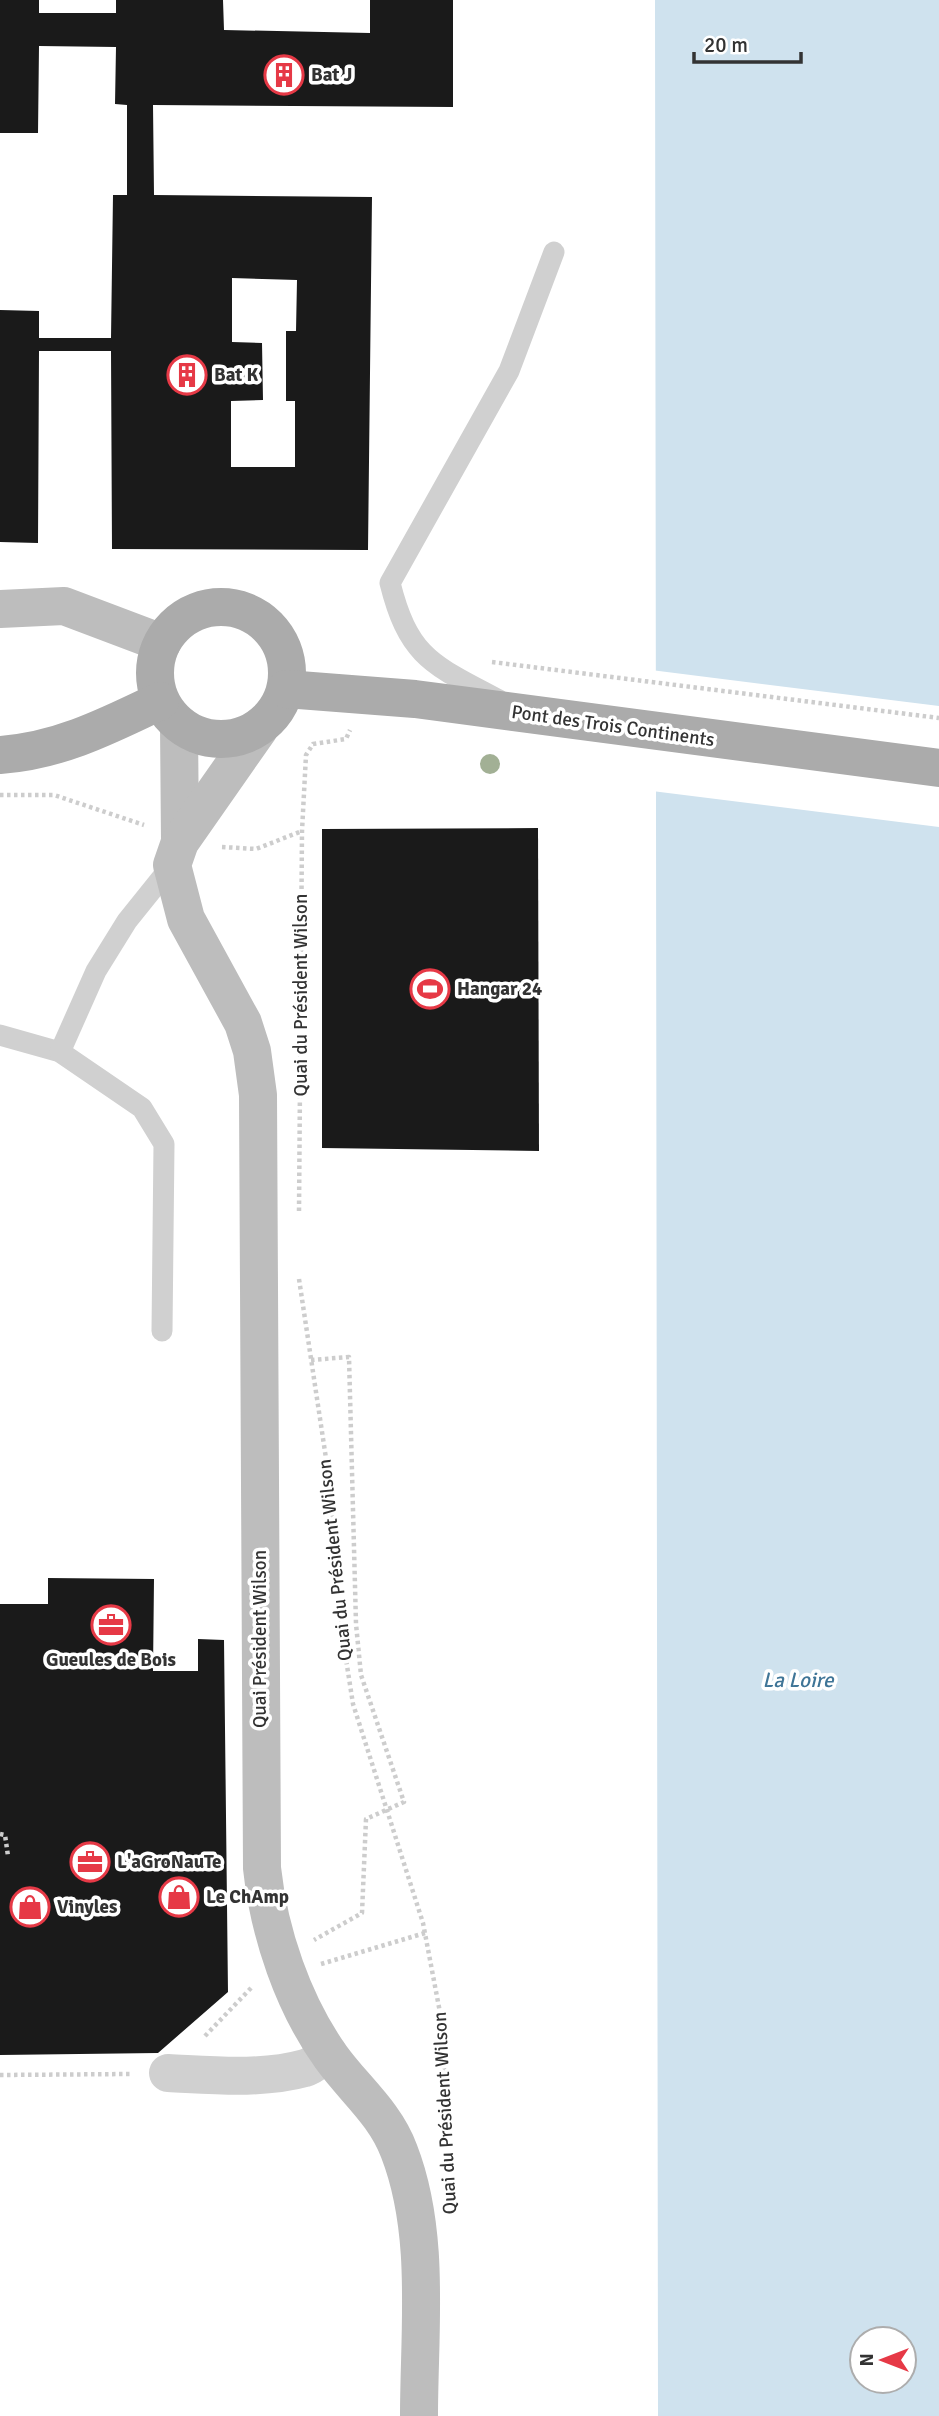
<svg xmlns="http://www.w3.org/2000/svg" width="939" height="2416" viewBox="0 0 939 2416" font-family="Signika,sans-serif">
  <rect width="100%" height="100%" fill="#fff"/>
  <path fill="#cfe2ee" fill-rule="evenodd" d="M655,0H939V2416H658ZM862,2339H904V2381H862Z"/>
  <path fill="#fff" d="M651,670L939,706V827L652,791Z"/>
  <g fill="#1a1a1a" fill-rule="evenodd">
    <path d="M0,0H39V13H116V0H223L224,30L370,33V0H453V107L153,105L154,195L372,197L368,550L112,549L111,351H39L38,543L0,542V310L39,311V338H111L113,195H127V105L115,104L116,47L39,46L38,133H0ZM232,278L297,280L296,331H286V401H295V467H231V401L263,400L262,343L232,342Z"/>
    <path d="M538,828L539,1151L322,1148V829Z"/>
    <path d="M48,1578L154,1579L153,1671H198V1639L224,1640L228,1992L158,2053L0,2055V1604H48Z"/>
  </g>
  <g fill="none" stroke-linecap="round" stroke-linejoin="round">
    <g stroke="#cdcdcd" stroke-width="4.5" stroke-dasharray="3.5 3.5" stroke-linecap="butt">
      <path d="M492,662L939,718"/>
      <path d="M0,795H54L144,825"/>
      <path d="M222,847L256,849L302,831"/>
      <path d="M299,1211L302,831L306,755L313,744L346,739L350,730"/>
      <path d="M299,1279L327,1465L343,1640L353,1704L423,1923L442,2023L449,2181"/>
      <path d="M311,1360L349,1357L356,1624L361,1675L404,1802L366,1819L362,1913L314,1940"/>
      <path d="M0,1834L5,1835L8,1856"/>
      <path d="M321,1964L425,1933"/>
      <path d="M205,2036L252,1987"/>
      <path d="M0,2075L131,2074"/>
    </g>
    <g stroke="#d0d0d0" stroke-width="21">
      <path d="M499,700C434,665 409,659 390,583L509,371L554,252"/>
      <path d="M0,1035L60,1052L142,1108L164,1144L162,1331"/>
      <path d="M60,1052L96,971L127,921L172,865"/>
    </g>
    <path stroke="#d0d0d0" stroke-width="38" d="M168,2073C212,2075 262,2080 305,2068C313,2066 321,2058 328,2053"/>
    <g stroke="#bdbdbd" stroke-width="38">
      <path d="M0,609L64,606L162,643"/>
      <path d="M179,725L180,842"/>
      <path d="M259,729L180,842L172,865L186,919L243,1023L252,1051L258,1095L262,1868C269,1933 293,2004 331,2057C354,2089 385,2113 399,2151C431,2233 419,2330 419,2416"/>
    </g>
    <g stroke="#ababab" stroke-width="38">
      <circle cx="221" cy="673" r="66"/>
      <path d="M286,689L415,699L939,768"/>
      <path d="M0,755C59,751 108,726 160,701"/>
    </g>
  </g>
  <circle fill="#a2b095" cx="490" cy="764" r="10"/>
  <defs>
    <g id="building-ring" transform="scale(2.0125)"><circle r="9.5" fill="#fff" stroke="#e63946" stroke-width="1.5"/><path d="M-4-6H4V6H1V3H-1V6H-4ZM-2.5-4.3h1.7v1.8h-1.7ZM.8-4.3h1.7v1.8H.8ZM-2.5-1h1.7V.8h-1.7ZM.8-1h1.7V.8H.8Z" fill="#e63946"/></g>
    <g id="stadium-ring" transform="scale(2.0125)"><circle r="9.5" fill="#fff" stroke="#e63946" stroke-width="1.5"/><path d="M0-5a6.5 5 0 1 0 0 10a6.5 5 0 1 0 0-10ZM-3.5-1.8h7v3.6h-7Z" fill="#e63946"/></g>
    <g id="office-ring" transform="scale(2.0125)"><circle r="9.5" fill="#fff" stroke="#e63946" stroke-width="1.5"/><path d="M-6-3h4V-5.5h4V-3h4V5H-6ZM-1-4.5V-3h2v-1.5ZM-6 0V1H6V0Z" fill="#e63946"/></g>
    <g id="shop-ring" transform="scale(2.0125)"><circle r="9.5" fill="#fff" stroke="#e63946" stroke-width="1.5"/><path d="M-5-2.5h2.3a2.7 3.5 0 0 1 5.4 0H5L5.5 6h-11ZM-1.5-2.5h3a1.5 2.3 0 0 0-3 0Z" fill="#e63946"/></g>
  </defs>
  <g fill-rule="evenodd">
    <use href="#building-ring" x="284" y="75"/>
    <use href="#building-ring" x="187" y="375"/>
    <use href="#stadium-ring" x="430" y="989"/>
    <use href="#office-ring" x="111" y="1625"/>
    <use href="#office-ring" x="90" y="1862"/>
    <use href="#shop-ring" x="179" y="1897"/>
    <use href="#shop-ring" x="30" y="1907"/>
  </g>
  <g text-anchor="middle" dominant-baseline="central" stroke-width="7" stroke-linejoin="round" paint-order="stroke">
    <g font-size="19" font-weight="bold" fill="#333" stroke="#fff" text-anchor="start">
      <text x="311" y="75">Bat J</text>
      <text x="214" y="375">Bat K</text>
      <text x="457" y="989">Hangar 24</text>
      <text x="111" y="1660" text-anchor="middle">Gueules de Bois</text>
      <text x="117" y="1862">L'aGroNauTe</text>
      <text x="206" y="1897">Le ChAmp</text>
      <text x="57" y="1907">Vinyles</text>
    </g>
    <g font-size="19" fill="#333" stroke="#fff">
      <text transform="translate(613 726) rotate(8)">Pont des Trois Continents</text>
      <text transform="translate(301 995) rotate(-90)">Quai du Président Wilson</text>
      <text transform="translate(335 1560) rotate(-96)">Quai du Président Wilson</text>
      <text transform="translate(260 1639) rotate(-90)">Quai Président Wilson</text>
      <text transform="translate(445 2113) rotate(-93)">Quai du Président Wilson</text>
    </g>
    <g font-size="21" font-style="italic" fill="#3f7597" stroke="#fff">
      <text x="798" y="1680">La Loire</text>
    </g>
  </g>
  <g transform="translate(883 2360) rotate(270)"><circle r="33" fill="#ffffff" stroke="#adadad" stroke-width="2"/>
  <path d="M0-5L12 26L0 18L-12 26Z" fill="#e63946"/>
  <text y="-10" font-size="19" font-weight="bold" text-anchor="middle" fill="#333333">N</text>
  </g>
  <path d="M694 52v10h107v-10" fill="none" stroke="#333333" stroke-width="3.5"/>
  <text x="704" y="52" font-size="21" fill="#333333" stroke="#ffffff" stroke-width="5" paint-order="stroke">20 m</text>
</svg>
